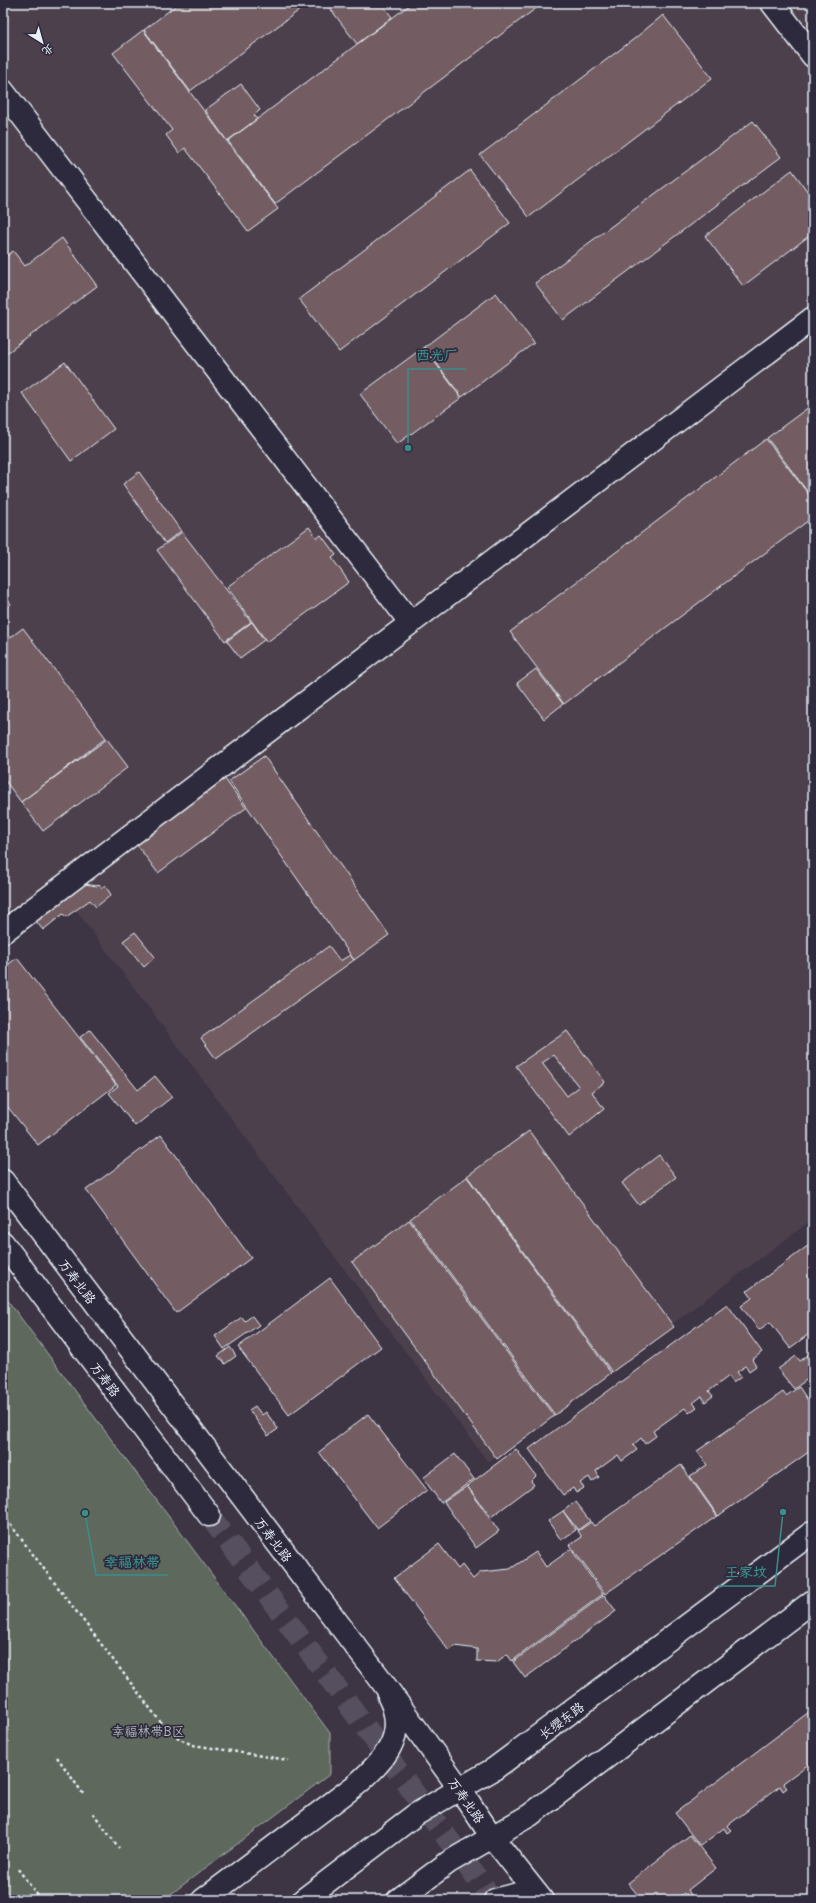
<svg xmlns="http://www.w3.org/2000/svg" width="816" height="1903" viewBox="0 0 816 1903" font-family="Mali,'LXGW WenKai TC',sans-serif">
  <rect width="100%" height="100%" fill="#3d3444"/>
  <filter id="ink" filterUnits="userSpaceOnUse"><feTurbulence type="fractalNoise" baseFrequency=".025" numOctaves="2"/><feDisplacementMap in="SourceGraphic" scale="8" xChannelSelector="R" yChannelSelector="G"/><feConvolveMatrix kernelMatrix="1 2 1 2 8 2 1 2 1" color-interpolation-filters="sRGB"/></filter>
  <g filter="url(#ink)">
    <path fill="#4d404d" d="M3,3H813V1219L488,1462L64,894L3,940Z"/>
    <path fill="#5e685c" stroke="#a3acaa" d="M3,1294L330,1733V1774L163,1900H3Z"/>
    <g fill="#735d62" stroke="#e8f1f8" fill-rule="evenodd">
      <path d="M179,3H309L190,91L144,30Z"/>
      <path d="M326,3H381L392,17L357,44Z"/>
      <path d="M412,3H543L275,204L228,141Z"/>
      <path d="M663,15L712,78L529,217L480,155L634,39Z"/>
      <path d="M143,30L278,209L248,231L185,148L179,153L166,135L172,130L113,53Z"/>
      <path d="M241,84L260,110L254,115L257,119L227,141L205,110Z"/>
      <path d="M753,121L781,157L563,320L535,283Z"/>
      <path d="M470,170L510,223L339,352L299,299Z"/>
      <path d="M792,170L813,199V233L743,286L705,236Z"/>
      <path d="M62,238L97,286L3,356V259L13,251L25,266Z"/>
      <path d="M496,293L534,343L462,397L424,347Z"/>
      <path d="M424,347L461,398L397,444L360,394Z"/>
      <path d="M65,362L114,429L71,461L22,393Z"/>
      <path d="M813,404V499L767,438Z"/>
      <path d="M766,439L813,500V517L564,704L510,632Z"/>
      <path d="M139,472L181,531L165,543L123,484Z"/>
      <path d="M309,527L317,538L321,535L336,555L332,558L349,582L267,642L227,587Z"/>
      <path d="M182,532L251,622L225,641L157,550Z"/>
      <path d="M3,593L11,604L3,610Z"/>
      <path d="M252,622L264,640L240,658L227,641Z"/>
      <path d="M23,628L106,738L21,802L3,778V643Z"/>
      <path d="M536,669L563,704L544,719L517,683Z"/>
      <path d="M107,739L128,767L43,831L21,802Z"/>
      <path d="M264,756L389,935L354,960L229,781Z"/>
      <path d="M222,775L246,808L158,873L134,841Z"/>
      <path d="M79,883L97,886L99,884L102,888L105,885L111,895L96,907L90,900L66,917L63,914L43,930L35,920Z"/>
      <path d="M135,932L155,957L144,967L123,941Z"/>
      <path d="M329,946L340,961L350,955L354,960L216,1059L201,1038Z"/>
      <path d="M17,958L116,1085L38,1145L3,1101V968Z"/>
      <path d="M90,1030L138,1090L155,1076L172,1097L135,1126L109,1093L118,1086L80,1037Z"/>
      <path d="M567,1031L605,1082L592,1092L604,1109L569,1137L516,1066ZM554,1055L579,1087L567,1096L542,1063Z"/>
      <path d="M529,1131L674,1327L612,1372L467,1176Z"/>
      <path d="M161,1135L251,1258L176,1313L86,1190Z"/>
      <path d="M659,1155L676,1177L639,1205L622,1183Z"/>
      <path d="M467,1177L611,1373L555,1415L410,1219Z"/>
      <path d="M409,1220L554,1416L497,1459L352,1262Z"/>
      <path d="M813,1242V1317L810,1319L813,1324V1331L790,1348L770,1322L759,1330L741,1306L752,1298L747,1291Z"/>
      <path d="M330,1278L381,1347L289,1415L238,1347Z"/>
      <path d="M727,1304L762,1352L752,1360L756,1366L749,1371L746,1366L737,1372L741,1377L733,1383L729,1376L709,1391L713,1396L705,1402L702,1396L693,1403L697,1407L689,1413L685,1408L653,1431L656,1436L645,1444L641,1438L633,1445L637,1450L622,1461L618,1455L596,1471L599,1477L592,1482L589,1477L580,1483L584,1488L576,1493L573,1488L563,1495L529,1449Z"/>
      <path d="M252,1316L259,1325L224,1349L215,1336L242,1317L245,1321Z"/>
      <path d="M230,1347L236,1356L225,1364L218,1356Z"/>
      <path d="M812,1352L813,1375L794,1389L778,1369L796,1356L800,1361Z"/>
      <path d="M799,1387L813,1408V1449L718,1516L690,1476L707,1465L697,1451L783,1392L786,1396Z"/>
      <path d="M813,1391V1403L807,1396Z"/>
      <path d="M255,1406L262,1415L266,1412L278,1429L268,1436L249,1410Z"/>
      <path d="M368,1414L427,1490L377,1528L319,1452Z"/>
      <path d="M516,1449L536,1476L531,1481L534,1485L491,1517L467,1486Z"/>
      <path d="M455,1454L474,1479L441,1503L423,1478Z"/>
      <path d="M681,1465L717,1516L605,1594L570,1545L582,1537L578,1531L591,1522L594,1526Z"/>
      <path d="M467,1486L499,1531L476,1548L444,1502Z"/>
      <path d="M575,1502L590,1521L578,1530L563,1511Z"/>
      <path d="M563,1511L576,1530L561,1540L548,1521Z"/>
      <path d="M439,1544L458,1569L462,1565L473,1579L481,1572L510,1569L536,1552L546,1567L571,1549L603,1594L512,1661L507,1654L497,1662L477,1661V1649L455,1646L449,1651L394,1578Z"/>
      <path d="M604,1595L616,1611L525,1678L513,1662Z"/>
      <path d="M813,1709V1761L783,1783L787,1788L783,1791L780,1786L727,1826L731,1830L727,1833L724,1828L700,1846L675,1813Z"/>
      <path d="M690,1835L716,1868L688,1890L691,1895L687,1898L684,1893L674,1900H642L628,1883Z"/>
    </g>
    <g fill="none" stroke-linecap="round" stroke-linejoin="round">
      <path stroke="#57505f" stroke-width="22" stroke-dasharray="22 11" stroke-linecap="butt" d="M209,1515L493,1900"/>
      <g stroke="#e8f1f8" stroke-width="25">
        <g id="minor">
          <path d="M772,3L813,56"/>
          <path d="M3,91L410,622"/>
          <path d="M3,932L813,318"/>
        </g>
      </g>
      <g stroke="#e8f1f8" stroke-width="25">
        <g id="major">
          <path d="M3,1181L378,1676L460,1789L492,1837L542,1900"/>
          <path d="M3,1243L209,1515"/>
          <path d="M203,1900L356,1785C383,1761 409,1736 389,1697"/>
          <path d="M303,1900L415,1815L494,1769L813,1532"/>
          <path d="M398,1900L449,1862L530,1815L813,1601"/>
          <path d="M495,1900L518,1894L535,1900"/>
        </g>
      </g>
      <g stroke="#e8f1f8" stroke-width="2.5" stroke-dasharray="3 3" stroke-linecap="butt">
        <path d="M3,1515L162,1724C172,1734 180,1740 193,1745L288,1760"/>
        <path d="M57,1757L84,1795"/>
        <path d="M93,1813L119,1848"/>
        <path d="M18,1869L41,1900"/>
      </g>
      <use href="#minor" stroke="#2f2a3d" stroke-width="22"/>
      <use href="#major" stroke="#2f2a3d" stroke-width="22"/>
    </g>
  </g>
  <g text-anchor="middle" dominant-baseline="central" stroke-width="3.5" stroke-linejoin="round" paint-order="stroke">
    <g font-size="13" fill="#e8f1f8" stroke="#2f2a3d">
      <text transform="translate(78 1281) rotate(53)">万寿北路</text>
      <text transform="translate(106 1379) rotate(53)">万寿路</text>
      <text transform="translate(274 1539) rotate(53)">万寿北路</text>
      <text transform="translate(561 1720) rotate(-37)">长缨东路</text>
      <text transform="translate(467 1800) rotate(55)">万寿北路</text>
    </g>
    <g font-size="13" fill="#b1baba" stroke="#2f2a3d">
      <text x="148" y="1730">幸福林带B区</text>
    </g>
  </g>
  <path fill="none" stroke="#3a8f8a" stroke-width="1.5" d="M408 448L408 369H466M85 1513L96 1575H168M783 1512L775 1586H717"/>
  <g fill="#3a8f8a" stroke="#2f2a3d" stroke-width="1.5">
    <circle cx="408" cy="448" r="4"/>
    <circle cx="85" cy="1513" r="4"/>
    <circle cx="783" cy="1512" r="4"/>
  </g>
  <g font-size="14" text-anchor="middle" font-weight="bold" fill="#3a8f8a" stroke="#2f2a3d" stroke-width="3.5" stroke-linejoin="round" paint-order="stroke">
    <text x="437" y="360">西光厂</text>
    <text x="132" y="1567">幸福林带</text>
    <text x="746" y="1577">王家坟</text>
  </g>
  <rect width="816" height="1903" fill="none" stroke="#2f2a3d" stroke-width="16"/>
  <rect x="8" y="8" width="800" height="1887" fill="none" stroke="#e8f1f8" stroke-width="1.5" filter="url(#ink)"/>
  <g transform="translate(42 42) rotate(143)" stroke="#2f2a3d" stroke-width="3" paint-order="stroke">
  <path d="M0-3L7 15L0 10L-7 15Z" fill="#e8f1f8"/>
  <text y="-6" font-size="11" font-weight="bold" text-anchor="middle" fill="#e8f1f8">北</text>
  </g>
</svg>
